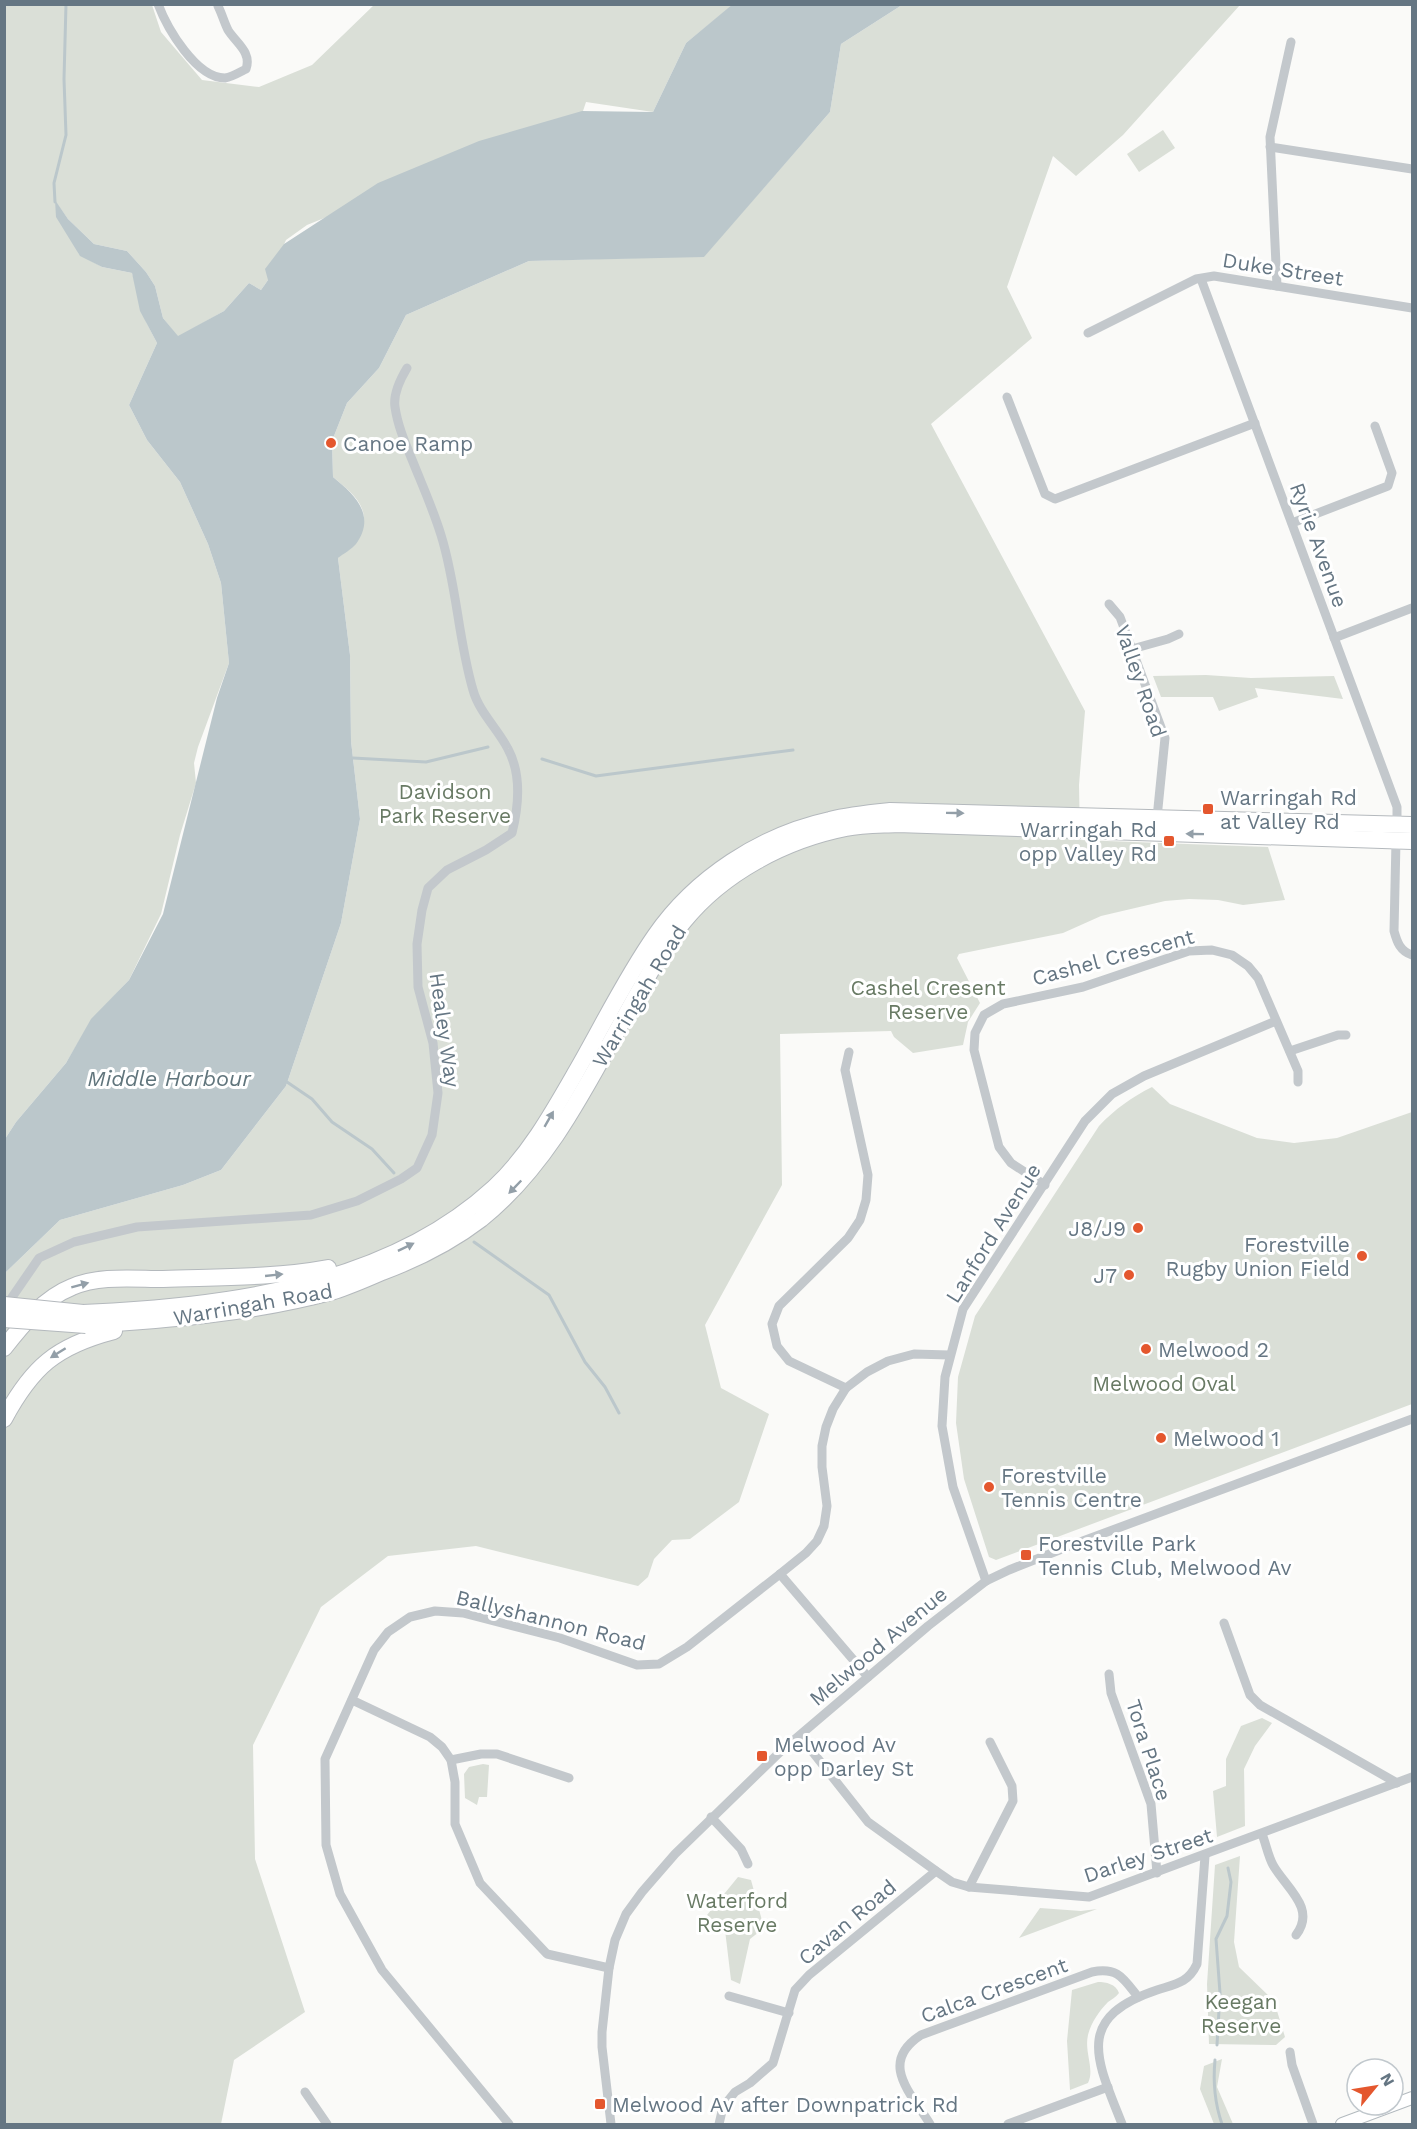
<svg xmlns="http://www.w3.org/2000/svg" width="1417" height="2129" viewBox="0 0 1417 2129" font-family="'Work Sans',sans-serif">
  <rect width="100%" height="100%" fill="#fafaf8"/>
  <g fill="#dadfd7">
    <path d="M5,5H152L161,32L202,80L259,87L312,65L374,5H733L686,43L653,112L586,102L582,114L307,225L286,240L268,280L261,290L249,283L224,311L178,337L163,318L155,286L146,272L127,251L94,244L68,219L55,201L79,254L102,267L132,273L135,282L138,284L146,322L157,343L129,405L147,440L180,482L208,544L221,583L229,663L198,747L194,763L196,783L180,835L161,914L129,980L92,1019L66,1063L16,1122L5,1139Z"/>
    <path d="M902,5H1240L1123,135L1076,176L1053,156L1007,287L1032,338L931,424L1085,711L1079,785L1080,840L1268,847L1285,900L1243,905L1218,900L1189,899L1165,901L1101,916L1063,933L959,954L957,958L980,1003L968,1022L963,1045L913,1053L894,1037L891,1031L780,1034L782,1185L705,1325L721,1388L769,1414L739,1502L690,1539L672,1540L654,1559L648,1577L638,1586L476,1546L388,1556L321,1607L253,1745L255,1859L305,2012L234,2060L221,2124H5V1273L60,1220L183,1185L221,1170L286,1086L341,923L360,819L351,741L350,655L338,558L364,518C363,500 346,488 333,477L332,441L347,403L379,368L406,315L529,261L704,256L830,112L841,44Z"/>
    <path d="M1163,130L1175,148L1139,172L1127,154Z"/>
    <path d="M1206,675L1251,678L1334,676L1343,699L1255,688L1258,697L1219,711L1213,697H1161L1153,676Z"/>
    <path d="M1152,1087L1170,1104L1257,1138L1294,1143L1337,1138L1412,1112V1404L996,1560L989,1557L964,1479L956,1423L958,1377L975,1316L1099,1126C1115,1109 1132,1097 1152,1087Z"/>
    <path d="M1262,1718L1272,1723L1255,1746L1244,1769L1245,1826L1217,1837L1213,1791L1226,1786V1759L1241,1726Z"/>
    <path d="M483,1764L489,1765L487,1797H479L477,1805L465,1798L464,1774L469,1767Z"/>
    <path d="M1240,1856L1234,1942L1239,1967L1274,2001L1285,2037L1276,2045L1209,2044L1207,1984L1215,1865Z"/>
    <path d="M738,1877L751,1880L764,1928L750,1939L740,1984L731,1980L725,1930L707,1915Z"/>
    <path d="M1040,1908L1081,1911L1097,1909L1019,1938Z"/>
    <path d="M1098,1982C1106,1982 1116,1984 1119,1993C1116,1997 1112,1999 1108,2002C1099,2011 1091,2023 1088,2035C1084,2052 1095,2069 1088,2083L1070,2090L1067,2041L1072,1990Z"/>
    <path d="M1222,2059L1217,2087L1233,2124H1214L1200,2089L1204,2066Z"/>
  </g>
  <path fill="#bbc7cb" d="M733,4L902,5L841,44L830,112L704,257L529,261L406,315L379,368L347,403L332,441L333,477C354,494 377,515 356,544C352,549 343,554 338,558L350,655L351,741L360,819L341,923L286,1086L221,1170L183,1185L60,1220L5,1273V1139L16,1122L66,1063L91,1019L129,980L163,914L217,698L229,663L221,583L208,544L180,482L147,440L129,405L157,343L140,311L132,273L102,267L80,256L56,217L55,200L68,219L94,244L127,251L146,272L155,286L163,318L178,336L224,311L249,283L261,290L268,280L265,269L284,244L378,183L479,141L582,111L653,112L686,43Z"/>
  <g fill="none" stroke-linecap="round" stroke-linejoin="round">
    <g stroke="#bbc7cb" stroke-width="3">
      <path d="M55,202L54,183L66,135L64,79L66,4"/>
      <path d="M353,758L426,762L488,747"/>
      <path d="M542,759L596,776L793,750"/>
      <path d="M287,1082L312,1099L332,1122L372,1149L394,1173"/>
      <path d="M474,1242L549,1295L585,1362L605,1387L619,1413"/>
      <path d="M1217,2045L1220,1993L1216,1939L1227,1916L1231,1882L1228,1868"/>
      <path d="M1215,2060C1213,2081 1215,2104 1222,2124"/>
    </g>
    <g stroke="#b3babf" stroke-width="14">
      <path id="secondary" d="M1342,2124L1412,2098"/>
    </g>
    <g stroke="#b4b9bd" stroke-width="18">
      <g id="highway">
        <path d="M83,1313C225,1306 385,1288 494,1188C529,1155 552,1114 576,1072C602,1027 625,979 655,936C695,878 761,835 830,820C849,815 870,813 890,811L1412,825"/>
        <path d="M86,1325C169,1320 253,1313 334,1291C350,1286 366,1279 382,1272C417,1259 451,1242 481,1219C558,1157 596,1064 645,981C657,960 669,939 684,921C723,873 785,840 846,828C862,825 880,825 897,824L1412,841"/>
        <path d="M4,1348C22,1325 44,1298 72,1287C99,1275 134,1279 163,1279C219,1277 274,1278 328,1268"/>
        <path d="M4,1419C32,1367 56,1346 114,1331"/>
      </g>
    </g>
    <g stroke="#c3c8cc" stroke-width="9">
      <path d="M158,4C167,28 196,78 225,78C232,77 240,72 246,69C252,52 236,43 228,30C224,22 222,14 218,6"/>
      <path d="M1270,147L1412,169"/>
      <path d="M1201,279L1397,807V825"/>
      <path d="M1277,286L1270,137L1291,42"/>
      <path d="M1088,333L1196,279L1214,276L1412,308"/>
      <path d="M1007,397L1045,494L1055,499L1255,423"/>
      <path d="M1292,523L1388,486L1392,473L1375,426"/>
      <path d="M1109,604L1120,617L1165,738L1157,818"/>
      <path d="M1334,638L1412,608"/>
      <path d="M1132,649L1168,639L1179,634"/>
      <path d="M1396,841L1394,931C1397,942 1400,951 1412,955"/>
      <path d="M1290,1051L1338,1035H1346"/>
      <path d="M1045,1185L1011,1163L999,1147L974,1050L975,1033L984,1015L1003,1004L1083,987L1189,951L1212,950L1232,955L1248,966L1258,978L1298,1071V1082"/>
      <path d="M6,1306L39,1258L74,1242L137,1227L311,1215L357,1201L401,1179L417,1168L432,1135L438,1093L433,1043L418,987L417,944L422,910L428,888L447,870L486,850L512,833C519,805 522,775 508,749C498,729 479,712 473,690C458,639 457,586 441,535C434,512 424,489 415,467C407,447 398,428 395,407C393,394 401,378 407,368"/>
      <path d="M846,1388L789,1361L777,1346L772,1324L779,1306L848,1238L860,1220L866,1200L868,1175L845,1070L849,1052"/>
      <path d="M780,1574L868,1677"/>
      <path d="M986,1581L953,1487L942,1426L945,1377L963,1309L1085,1121L1112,1094L1144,1076L1276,1021"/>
      <path d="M1224,1623L1250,1695L1260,1705L1397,1783"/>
      <path d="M1109,1674L1111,1693L1151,1804L1157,1873"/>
      <path d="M352,1700L430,1737L442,1747L451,1760L455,1782V1824L480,1883L547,1954L609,1968"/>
      <path d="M800,1736L868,1822L936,1871L952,1882L969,1887L1089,1897L1412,1777"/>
      <path d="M451,1760L481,1754H497L569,1778"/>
      <path d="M711,1817L741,1849L748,1864"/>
      <path d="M1262,1834C1266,1844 1268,1856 1273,1865C1285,1887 1317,1908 1296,1935"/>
      <path d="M969,1887L1013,1801L1012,1786L990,1742"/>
      <path d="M729,1996L789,2013"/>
      <path d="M1290,2052L1292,2065L1313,2124"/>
      <path d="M305,2092L327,2124"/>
      <path d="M509,2124L382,1970L340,1894L326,1845L325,1759L374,1650L388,1632L410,1617L435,1611L463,1613L560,1638L637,1665L659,1664L687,1647L780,1574L806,1553L817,1541L824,1526L827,1506L822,1467V1446L826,1427L833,1409L846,1388L867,1372L888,1361L914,1354L949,1355"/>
      <path d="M611,2124L602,2047V2032L609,1968L615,1940L626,1914L642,1892L675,1854L780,1752L928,1626L986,1581L1009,1570L1072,1545L1412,1419"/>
      <path d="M719,2124L723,2107L735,2092L750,2083L773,2063L795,1990L809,1975L936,1871"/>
      <path d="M930,2124C911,2093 878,2063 921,2035L1092,1972C1118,1967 1123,1978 1138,1997"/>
      <path d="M1008,2124L1108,2087"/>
      <path d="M1122,2124C1097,2060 1073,2018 1157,1990C1176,1984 1188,1983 1197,1964L1205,1856"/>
    </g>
    <use href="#secondary" stroke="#fff" stroke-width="12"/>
    <use href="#highway" stroke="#fff" stroke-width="16"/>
    <g stroke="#b4b9bd" stroke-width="18" stroke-linecap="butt">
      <g id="highway-bridge">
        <path d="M4,1305L83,1313"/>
        <path d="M4,1319L86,1325"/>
      </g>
    </g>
    <use href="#highway-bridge" stroke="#fff" stroke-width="16"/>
  </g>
  <defs><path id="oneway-solid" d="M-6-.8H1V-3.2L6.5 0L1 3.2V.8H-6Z" transform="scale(1.5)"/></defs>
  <g fill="#939fa8">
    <use href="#oneway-solid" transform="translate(955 813) rotate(1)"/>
    <use href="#oneway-solid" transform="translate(1195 834) rotate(-179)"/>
    <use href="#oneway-solid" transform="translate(549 1119) rotate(-60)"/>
    <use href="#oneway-solid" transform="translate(515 1187) rotate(134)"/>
    <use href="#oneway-solid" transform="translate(406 1247) rotate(-26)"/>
    <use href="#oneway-solid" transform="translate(274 1275) rotate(-6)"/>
    <use href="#oneway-solid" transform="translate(80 1285) rotate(-15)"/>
    <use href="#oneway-solid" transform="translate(58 1353) rotate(148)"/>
  </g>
  <g fill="#e4572e" stroke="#fff" stroke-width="2">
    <circle cx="331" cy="443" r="6"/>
    <rect x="1202" y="803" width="12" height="12" rx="3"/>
    <rect x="1163" y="835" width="12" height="12" rx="3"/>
    <circle cx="1138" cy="1228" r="6"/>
    <circle cx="1362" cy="1256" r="6"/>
    <circle cx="1129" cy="1275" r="6"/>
    <circle cx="1146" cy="1349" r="6"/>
    <circle cx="1161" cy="1438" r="6"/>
    <circle cx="989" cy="1487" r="6"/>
    <rect x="1020" y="1549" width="12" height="12" rx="3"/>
    <rect x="756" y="1750" width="12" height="12" rx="3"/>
    <rect x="594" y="2098" width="12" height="12" rx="3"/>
  </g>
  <g text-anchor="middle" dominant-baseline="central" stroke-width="6" stroke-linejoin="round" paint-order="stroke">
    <g font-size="21" fill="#657683" stroke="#fff">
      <text transform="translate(1283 269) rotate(9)">Duke Street</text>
      <text transform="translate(1319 545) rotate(70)">Ryrie Avenue</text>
      <text transform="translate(1141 681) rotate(71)">Valley Road</text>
      <text transform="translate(1113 957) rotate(-15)">Cashel Crescent</text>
      <text transform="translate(639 996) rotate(-59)">Warringah Road</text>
      <text transform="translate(445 1030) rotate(82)">Healey Way</text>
      <text transform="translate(993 1233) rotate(-58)">Lanford Avenue</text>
      <text transform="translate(253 1304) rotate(-10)">Warringah Road</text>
      <text transform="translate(551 1620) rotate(14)">Ballyshannon Road</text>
      <text transform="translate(878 1646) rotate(-40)">Melwood Avenue</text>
      <text transform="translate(1149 1750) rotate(72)">Tora Place</text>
      <text transform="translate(1148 1855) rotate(-18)">Darley Street</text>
      <text transform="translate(847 1922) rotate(-40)">Cavan Road</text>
      <text transform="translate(994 1990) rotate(-20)">Calca Crescent</text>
    </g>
    <g font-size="21" fill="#657683" stroke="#fff" text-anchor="start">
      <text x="343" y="443">Canoe Ramp</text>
      <text x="1220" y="797">Warringah Rd<tspan x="1220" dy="24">at Valley Rd</tspan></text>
      <text x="1157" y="829" text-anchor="end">Warringah Rd<tspan x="1157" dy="24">opp Valley Rd</tspan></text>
      <text x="1126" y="1228" text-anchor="end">J8/J9</text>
      <text x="1350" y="1244" text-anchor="end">Forestville<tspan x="1350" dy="24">Rugby Union Field</tspan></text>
      <text x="1117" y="1275" text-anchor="end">J7</text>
      <text x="1158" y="1349">Melwood 2</text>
      <text x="1173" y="1438">Melwood 1</text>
      <text x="1001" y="1475">Forestville<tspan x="1001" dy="24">Tennis Centre</tspan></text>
      <text x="1038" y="1543">Forestville Park<tspan x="1038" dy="24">Tennis Club, Melwood Av</tspan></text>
      <text x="774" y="1744">Melwood Av<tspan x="774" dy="24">opp Darley St</tspan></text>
      <text x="612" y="2104">Melwood Av after Downpatrick Rd</text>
    </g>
    <g font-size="21" fill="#687a64" stroke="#fff">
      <text x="445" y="791">Davidson<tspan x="445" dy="24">Park Reserve</tspan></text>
      <text x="928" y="987">Cashel Cresent<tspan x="928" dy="24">Reserve</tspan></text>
      <text x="1164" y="1383">Melwood Oval</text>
      <text x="737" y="1900">Waterford<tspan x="737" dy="24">Reserve</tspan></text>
      <text x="1241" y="2001">Keegan<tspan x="1241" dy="24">Reserve</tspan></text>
    </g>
    <g font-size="22" font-style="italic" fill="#60757c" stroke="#fff">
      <text x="169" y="1078">Middle Harbour</text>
    </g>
  </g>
  <rect width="1417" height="2129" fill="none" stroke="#657683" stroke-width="12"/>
  <g transform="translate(1375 2087) rotate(60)"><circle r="28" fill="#ffffff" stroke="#c1c8cd" stroke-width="1.5"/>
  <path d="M0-4.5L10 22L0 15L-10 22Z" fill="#e4572e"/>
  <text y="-9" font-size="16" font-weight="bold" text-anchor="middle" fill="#657683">N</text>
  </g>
</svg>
